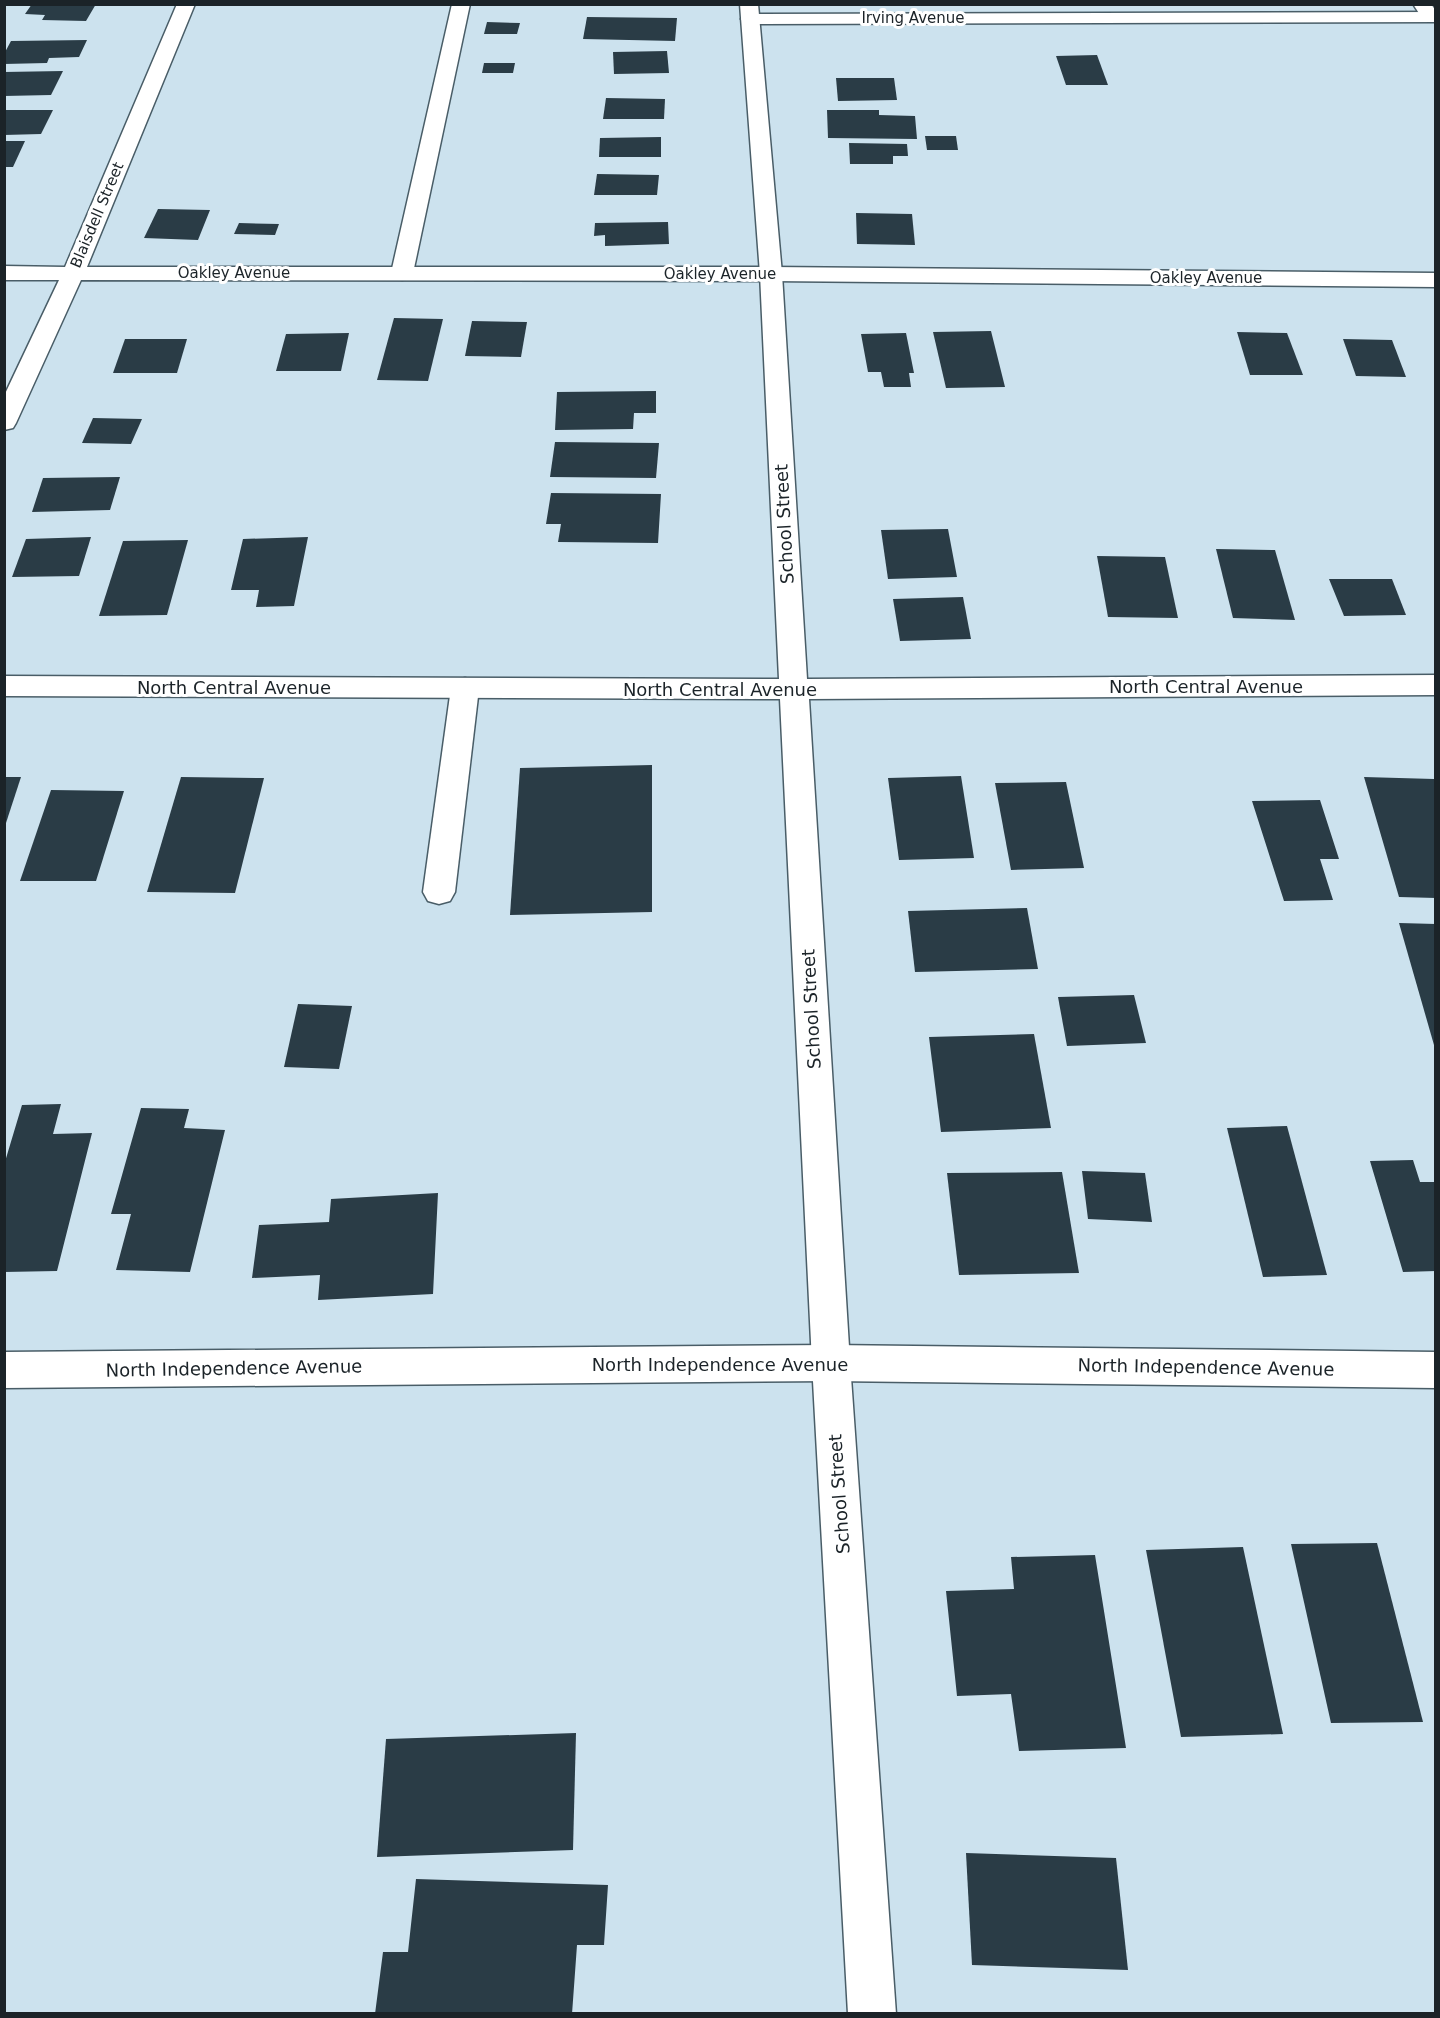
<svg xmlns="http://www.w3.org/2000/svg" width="1440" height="2018" viewBox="0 0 1440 2018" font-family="'DejaVu Sans',sans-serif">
  <rect width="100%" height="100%" fill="#cce2ee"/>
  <g fill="#2a3c46">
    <path d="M32,4H96L86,21L42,20L45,15L25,14Z"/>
    <path d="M587,17L677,18L675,41L583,39Z"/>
    <path d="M487,22L520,23L517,34H484Z"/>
    <path d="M87,40L79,57L49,58L47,63L4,64V54L11,41Z"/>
    <path d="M667,51L669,73L614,74L613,52Z"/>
    <path d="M1097,55L1108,85H1066L1056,56Z"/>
    <path d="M484,63H515L513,73H482Z"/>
    <path d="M63,71L51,95L4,96V72Z"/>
    <path d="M836,78H894L897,100L838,101Z"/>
    <path d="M606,98L665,99L664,119H603Z"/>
    <path d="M4,110H53L41,134L4,135Z"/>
    <path d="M827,110H879V115L915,116L917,139L828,138Z"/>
    <path d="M925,136H956L958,150H927Z"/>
    <path d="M661,137V157H599L600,138Z"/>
    <path d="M4,141H25L13,167H4Z"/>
    <path d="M849,143L907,144L908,156H893V164H850Z"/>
    <path d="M597,174L659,175L657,195H594Z"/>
    <path d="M158,209L210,210L198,240L144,238Z"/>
    <path d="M856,213L912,214L915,245L857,244Z"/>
    <path d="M668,222L669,244L605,246V235L594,236L595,223Z"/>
    <path d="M239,223L279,224L275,235L234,234Z"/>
    <path d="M394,318L443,319L428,381L377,380Z"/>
    <path d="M472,321L527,322L521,357L465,356Z"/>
    <path d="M991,331L1005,387L946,388L933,332Z"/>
    <path d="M1237,332L1287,333L1303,375H1250Z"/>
    <path d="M349,333L341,371H276L286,334Z"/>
    <path d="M906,333L914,373H909L911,387H884L881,372H868L861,334Z"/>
    <path d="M125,339H187L177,373H113Z"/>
    <path d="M1343,339L1392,340L1406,377L1356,376Z"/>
    <path d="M656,391V413H634L633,429L555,430L557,392Z"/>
    <path d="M93,418L142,419L131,444L82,443Z"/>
    <path d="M555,442L659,443L656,478L550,477Z"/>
    <path d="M120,477L110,510L32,512L43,478Z"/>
    <path d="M551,493L661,494L658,543L558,542L561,524H546Z"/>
    <path d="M948,529L957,577L888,579L881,530Z"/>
    <path d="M91,537L79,576L12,577L26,539Z"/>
    <path d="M308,537L294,606L256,607L259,590H231L243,539Z"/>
    <path d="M188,540L167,615L99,616L123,541Z"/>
    <path d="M1216,549L1275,550L1295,620L1233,618Z"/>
    <path d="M1097,556L1165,557L1178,618L1108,617Z"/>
    <path d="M1329,579H1392L1406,615L1344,616Z"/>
    <path d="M963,597L971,639L900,641L893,599Z"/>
    <path d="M652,765V912L510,915L520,768Z"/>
    <path d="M961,776L974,858L899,860L888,778Z"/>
    <path d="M4,777H21L5,826H4Z"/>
    <path d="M181,777L264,778L235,893L147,892Z"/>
    <path d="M1364,777L1434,779L1436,898L1399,897Z"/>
    <path d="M1066,782L1084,868L1011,870L995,783Z"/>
    <path d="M51,790L124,791L96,881H20Z"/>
    <path d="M1320,800L1339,859H1320L1333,900L1284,901L1252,801Z"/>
    <path d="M1027,908L1038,969L915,972L908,911Z"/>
    <path d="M1399,923L1436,924V1045H1434Z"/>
    <path d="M1134,995L1146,1043L1067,1046L1058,997Z"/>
    <path d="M298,1004L352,1006L339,1069L284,1067Z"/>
    <path d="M1034,1034L1051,1128L941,1132L929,1037Z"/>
    <path d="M61,1104L53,1134L92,1133L57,1271L4,1272V1165L22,1105Z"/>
    <path d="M141,1108L189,1109L184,1128L225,1130L190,1272L116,1270L131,1214H111Z"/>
    <path d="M1287,1126L1327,1275L1263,1277L1227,1128Z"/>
    <path d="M1413,1160L1420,1182H1436V1271L1403,1272L1370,1161Z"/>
    <path d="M1082,1171L1145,1173L1152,1222L1088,1219Z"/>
    <path d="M1062,1172L1079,1273L959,1275L947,1173Z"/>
    <path d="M438,1193L433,1294L318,1300L320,1275L252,1278L259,1225L329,1222L331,1199Z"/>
    <path d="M1377,1543L1423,1722L1331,1723L1291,1544Z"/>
    <path d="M1243,1547L1283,1734L1181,1737L1146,1550Z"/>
    <path d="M1095,1555L1126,1748L1019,1751L1011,1694L957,1696L946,1591L1014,1589L1011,1557Z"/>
    <path d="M576,1733L573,1850L377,1857L386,1739Z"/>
    <path d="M966,1853L1116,1858L1128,1970L972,1965Z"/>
    <path d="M416,1879L608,1885L604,1945H577L572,2014H375L383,1952H408Z"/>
  </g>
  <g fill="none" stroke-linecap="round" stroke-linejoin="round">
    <g stroke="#495d67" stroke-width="3">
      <g id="lane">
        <path d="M452,4H470L413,273L410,278L402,280L394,278L391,273Z"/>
        <path d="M1413,4H1431L1436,11V21H1424Z"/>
        <path d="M465,678L475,681L479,688L455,892L450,901L439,904L428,901L423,892L451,688L455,681Z"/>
      </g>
    </g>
    <g stroke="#495d67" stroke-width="3">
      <g id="street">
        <path d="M177,4H195L87,267H771L1436,273V287L771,281L81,280L16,423L13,428L4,430V396L59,280H4V266L65,267Z"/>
        <path d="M1436,12V22L750,24L744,23L741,19L744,15L750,14Z"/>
        <path d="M831,1345L1436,1352V1388L831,1381L4,1388V1352Z"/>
      </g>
    </g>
    <g stroke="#495d67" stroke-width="3">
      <path id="secondary" d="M740,4H758L782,274L807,679L1436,675V695L809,699L850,1363L896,2014H848L812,1363L780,699L4,696V676L779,679L760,274Z"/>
    </g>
    <use href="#lane" fill="#fff" fill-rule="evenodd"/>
    <use href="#street" fill="#fff" fill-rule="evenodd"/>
    <use href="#secondary" fill="#fff" fill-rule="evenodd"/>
  </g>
  <g text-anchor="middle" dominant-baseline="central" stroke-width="6" stroke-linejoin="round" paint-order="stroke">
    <g font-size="15" fill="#1b2328" stroke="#fff">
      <text x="913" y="18">Irving Avenue</text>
      <text transform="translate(97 215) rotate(-67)">Blaisdell Street</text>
      <text x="234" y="273">Oakley Avenue</text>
      <text x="720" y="274">Oakley Avenue</text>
      <text x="1206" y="278">Oakley Avenue</text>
    </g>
    <g font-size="18" fill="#1b2328" stroke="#fff">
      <text transform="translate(784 524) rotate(-93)">School Street</text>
      <text x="1206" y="686">North Central Avenue</text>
      <text x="234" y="687">North Central Avenue</text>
      <text x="720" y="689">North Central Avenue</text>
      <text transform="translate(811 1009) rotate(-93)">School Street</text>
      <text x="720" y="1364">North Independence Avenue</text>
      <text transform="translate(1206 1367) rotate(1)">North Independence Avenue</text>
      <text transform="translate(234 1368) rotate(-1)">North Independence Avenue</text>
      <text transform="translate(839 1494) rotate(-94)">School Street</text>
    </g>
  </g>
  <rect width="1440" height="2018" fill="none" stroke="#1b2328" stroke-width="12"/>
</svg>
